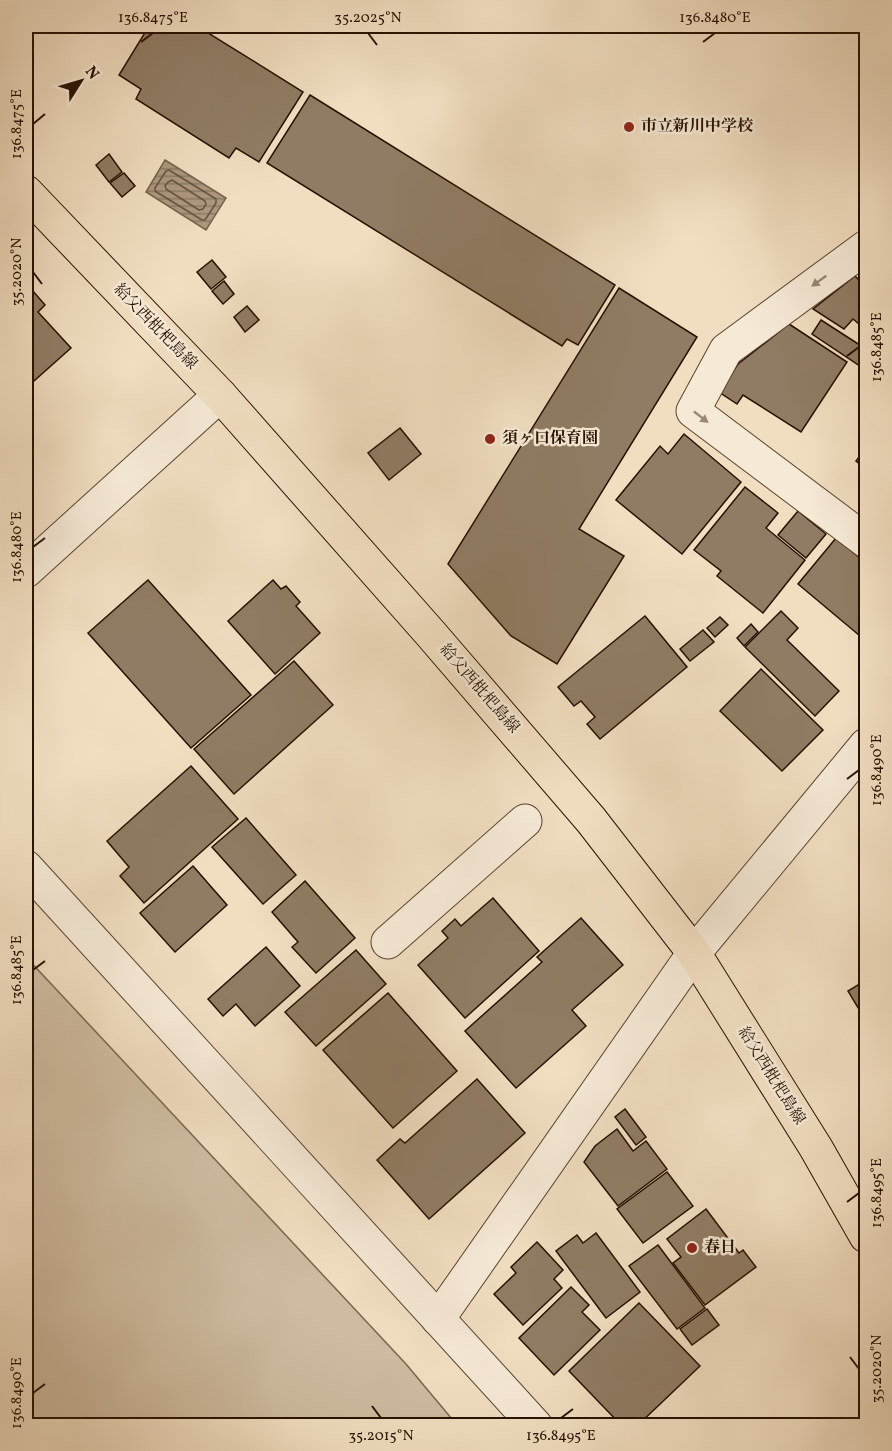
<svg xmlns="http://www.w3.org/2000/svg" width="892" height="1451" viewBox="0 0 892 1451" font-family="Vollkorn,'Noto Serif JP',serif">
  <defs>
    <pattern id="water-rules" width="6" height="5" patternUnits="userSpaceOnUse" patternTransform="scale(1.5)"><rect width="6" height="5" fill="#ac987f"/><path d="M0 2.5h6" fill="none" stroke="#8c7b66"/></pattern>
  </defs>
  <rect width="100%" height="100%" fill="#f1dec1"/>
  <filter id="stains"><feTurbulence type="fractalNoise" baseFrequency=".00333" numOctaves="4"/><feColorMatrix values="0 0 0 0 .2 0 0 0 0 .09 0 0 0 0 .02 0 0 0 .5 -.17"/></filter>
  <radialGradient id="worn" r=".72"><stop offset=".6" stop-color="#630" stop-opacity="0"/><stop offset="1" stop-color="#630" stop-opacity=".3"/></radialGradient>
  <path fill="#cebba0" stroke="#7a6650" stroke-width="1.5" d="M26,957L406,1364L457,1425H26Z"/>
  <path fill="url(#water-rules)" stroke="#76624c" stroke-width="1.5" d="M165,160L226,198L206,230L146,192Z"/>
  <g fill="none" stroke-linecap="round" stroke-linejoin="round">
    <g stroke="#695440" stroke-width="1.5">
      <path d="M169,170L216,199V203L205,220H202L155,191V188L166,171Z"/>
      <path d="M172,180L205,201L206,204L203,209L199,210L166,189L165,186L168,182Z"/>
    </g>
  </g>
  <g fill="#907c64" stroke="#261100" stroke-width="1.5">
    <path d="M149,26H197L303,92L259,162L236,148L229,158L136,99L141,89L119,75Z"/>
    <path d="M310,95L615,285L578,345L567,339L562,346L267,163Z"/>
    <path d="M109,154L122,172L109,182L96,165Z"/>
    <path d="M124,173L135,186L122,197L110,183Z"/>
    <path d="M212,260L226,277L211,289L197,272Z"/>
    <path d="M866,272V330L853,319L844,329L813,309L855,276L859,280Z"/>
    <path d="M224,281L234,294L223,304L212,291Z"/>
    <path d="M26,283L45,305L38,312L71,348L26,388Z"/>
    <path d="M619,288L697,337L579,529L624,556L557,664L511,636L448,564Z"/>
    <path d="M247,306L259,320L245,332L234,317Z"/>
    <path d="M821,320L866,349V370L812,334Z"/>
    <path d="M789,324L847,362L801,432L743,395L737,404L719,392L738,364Z"/>
    <path d="M400,428L421,454L389,480L368,453Z"/>
    <path d="M684,434L741,482L682,554L616,500L660,446L668,454Z"/>
    <path d="M866,447V469L856,461Z"/>
    <path d="M745,487L778,513L766,528L805,560L763,613L717,576L721,571L694,550Z"/>
    <path d="M798,511L826,534L806,558L778,535Z"/>
    <path d="M836,538L866,563V641L798,584Z"/>
    <path d="M148,580L251,695L191,748L88,633Z"/>
    <path d="M273,580L281,589L286,586L300,602L296,606L320,633L275,674L228,621Z"/>
    <path d="M781,611L798,628L787,640L839,691L815,716L745,647Z"/>
    <path d="M645,616L687,667L600,739L587,724L595,717L581,701L574,706L558,687Z"/>
    <path d="M720,617L728,625L715,637L707,628Z"/>
    <path d="M751,624L758,632L744,646L737,638Z"/>
    <path d="M703,630L714,642L690,661L680,649Z"/>
    <path d="M294,661L333,705L234,794L194,749Z"/>
    <path d="M761,669L823,730L782,771L720,711Z"/>
    <path d="M191,766L238,819L144,903L120,876L129,867L107,841Z"/>
    <path d="M246,818L296,875L263,904L212,847Z"/>
    <path d="M193,866L227,905L175,952L140,913Z"/>
    <path d="M305,881L355,938L316,973L292,947L298,942L272,912Z"/>
    <path d="M493,898L539,951L465,1018L418,965L448,938L442,931L455,919L461,926Z"/>
    <path d="M581,918L623,965L572,1010L586,1026L516,1088L465,1031L542,962L537,957Z"/>
    <path d="M266,947L300,986L255,1026L236,1004L223,1016L208,999Z"/>
    <path d="M356,950L386,984L316,1046L285,1012Z"/>
    <path d="M866,980V1021L848,991Z"/>
    <path d="M388,993L457,1071L393,1128L323,1050Z"/>
    <path d="M477,1079L525,1133L429,1219L377,1160L400,1139L405,1143Z"/>
    <path d="M625,1109L646,1137L636,1145L615,1117Z"/>
    <path d="M617,1129L633,1151L646,1141L667,1169L618,1206L584,1162L595,1146Z"/>
    <path d="M667,1172L693,1206L643,1243L617,1209Z"/>
    <path d="M706,1209L739,1253L743,1250L756,1267L705,1305L673,1263L681,1257L667,1239Z"/>
    <path d="M596,1233L640,1292L606,1318L556,1251L577,1235L583,1243Z"/>
    <path d="M537,1242L563,1270L554,1279L562,1288L523,1325L494,1294L516,1273L511,1267Z"/>
    <path d="M658,1245L705,1308L677,1329L629,1266Z"/>
    <path d="M571,1287L589,1305L582,1312L600,1330L554,1375L519,1338Z"/>
    <path d="M639,1303L700,1366L637,1426H622L569,1371Z"/>
    <path d="M707,1309L719,1325L692,1345L680,1329Z"/>
  </g>
  <g fill="none" stroke-linecap="round" stroke-linejoin="round">
    <g stroke="#594430" stroke-width="35">
      <g id="minor">
        <path d="M866,247L726,350L693,411L866,541"/>
        <path d="M26,571L220,395"/>
        <path d="M26,867L536,1426"/>
        <path d="M388,942L525,821"/>
        <path d="M438,1319L694,953L866,745"/>
      </g>
    </g>
    <g stroke="#261100" stroke-width="35">
      <path id="major" d="M26,192L220,395L431,634L591,820L694,953L816,1148L866,1236"/>
    </g>
    <use href="#minor" stroke="#f6ead7" stroke-width="33"/>
    <use href="#major" stroke="#f1dec1" stroke-width="33"/>
  </g>
  <defs><path id="oneway-solid" d="M-6-.8H1V-3.2L6.5 0L1 3.2V.8H-6Z" transform="scale(1.5)"/></defs>
  <g fill="#988876">
    <use href="#oneway-solid" transform="translate(819 281) rotate(144)"/>
    <use href="#oneway-solid" transform="translate(701 417) rotate(38)"/>
  </g>
  <path fill="none" stroke="#261100" stroke-width="2" d="M368,33L377,45M141,42L153,33M703,42L715,33M33,124L45,114M33,272L42,284M847,356L859,347M33,547L45,538M847,779L859,770M33,970L45,961M847,1202L859,1193M850,1357L859,1369M33,1393L45,1384M372,1406L381,1418M561,1418L573,1409"/>
  <g fill="#8f2418" stroke="#f6ead7" stroke-width="2">
    <circle cx="629" cy="127" r="6"/>
    <circle cx="490" cy="439" r="6"/>
    <circle cx="692" cy="1248" r="6"/>
  </g>
  <g text-anchor="middle" dominant-baseline="central" stroke-width="5" stroke-linejoin="round" paint-order="stroke">
    <g font-size="16" font-weight="bold" fill="#261100" stroke="#f6ead7" text-anchor="start">
      <text x="641" y="127">市立新川中学校</text>
      <text x="502" y="439">須ヶ口保育園</text>
      <text x="704" y="1248">春日</text>
    </g>
    <g font-size="16" fill="#261100" stroke="#f6ead7">
      <text transform="translate(155 327) rotate(46)">給父西枇杷島線</text>
      <text transform="translate(479 689) rotate(49)">給父西枇杷島線</text>
      <text transform="translate(771 1076) rotate(58)">給父西枇杷島線</text>
    </g>
  </g>
  <rect width="892" height="1451" fill="none" stroke="#f1dec1" stroke-width="66"/>
  <g transform="translate(81 81) rotate(53)" stroke="#f6ead7" stroke-width="4.5" paint-order="stroke">
  <path d="M0-4.5L10 22L0 15L-10 22Z" fill="#261100"/>
  <text y="-9" font-size="16" font-weight="bold" text-anchor="middle" fill="#261100">N</text>
  </g>
  <rect x="33" y="33" width="826" height="1385" fill="none" stroke="#261100" stroke-width="2"/>
  <g font-size="15" text-anchor="middle" fill="#261100">
    <text x="153" y="22">136.8475°E</text>
    <text x="368" y="22">35.2025°N</text>
    <text x="715" y="22">136.8480°E</text>
    <text transform="translate(16 124) rotate(-90)" y="5">136.8475°E</text>
    <text transform="translate(16 272) rotate(-90)" y="5">35.2020°N</text>
    <text transform="translate(876 347) rotate(-90)" y="5">136.8485°E</text>
    <text transform="translate(16 547) rotate(-90)" y="5">136.8480°E</text>
    <text transform="translate(876 770) rotate(-90)" y="5">136.8490°E</text>
    <text transform="translate(16 970) rotate(-90)" y="5">136.8485°E</text>
    <text transform="translate(876 1193) rotate(-90)" y="5">136.8495°E</text>
    <text transform="translate(876 1369) rotate(-90)" y="5">35.2020°N</text>
    <text transform="translate(16 1393) rotate(-90)" y="5">136.8490°E</text>
    <text x="381" y="1440">35.2015°N</text>
    <text x="561" y="1440">136.8495°E</text>
  </g>
  <rect width="100%" height="100%" filter="url(#stains)"/>
  <rect width="100%" height="100%" fill="url(#worn)"/>
</svg>
